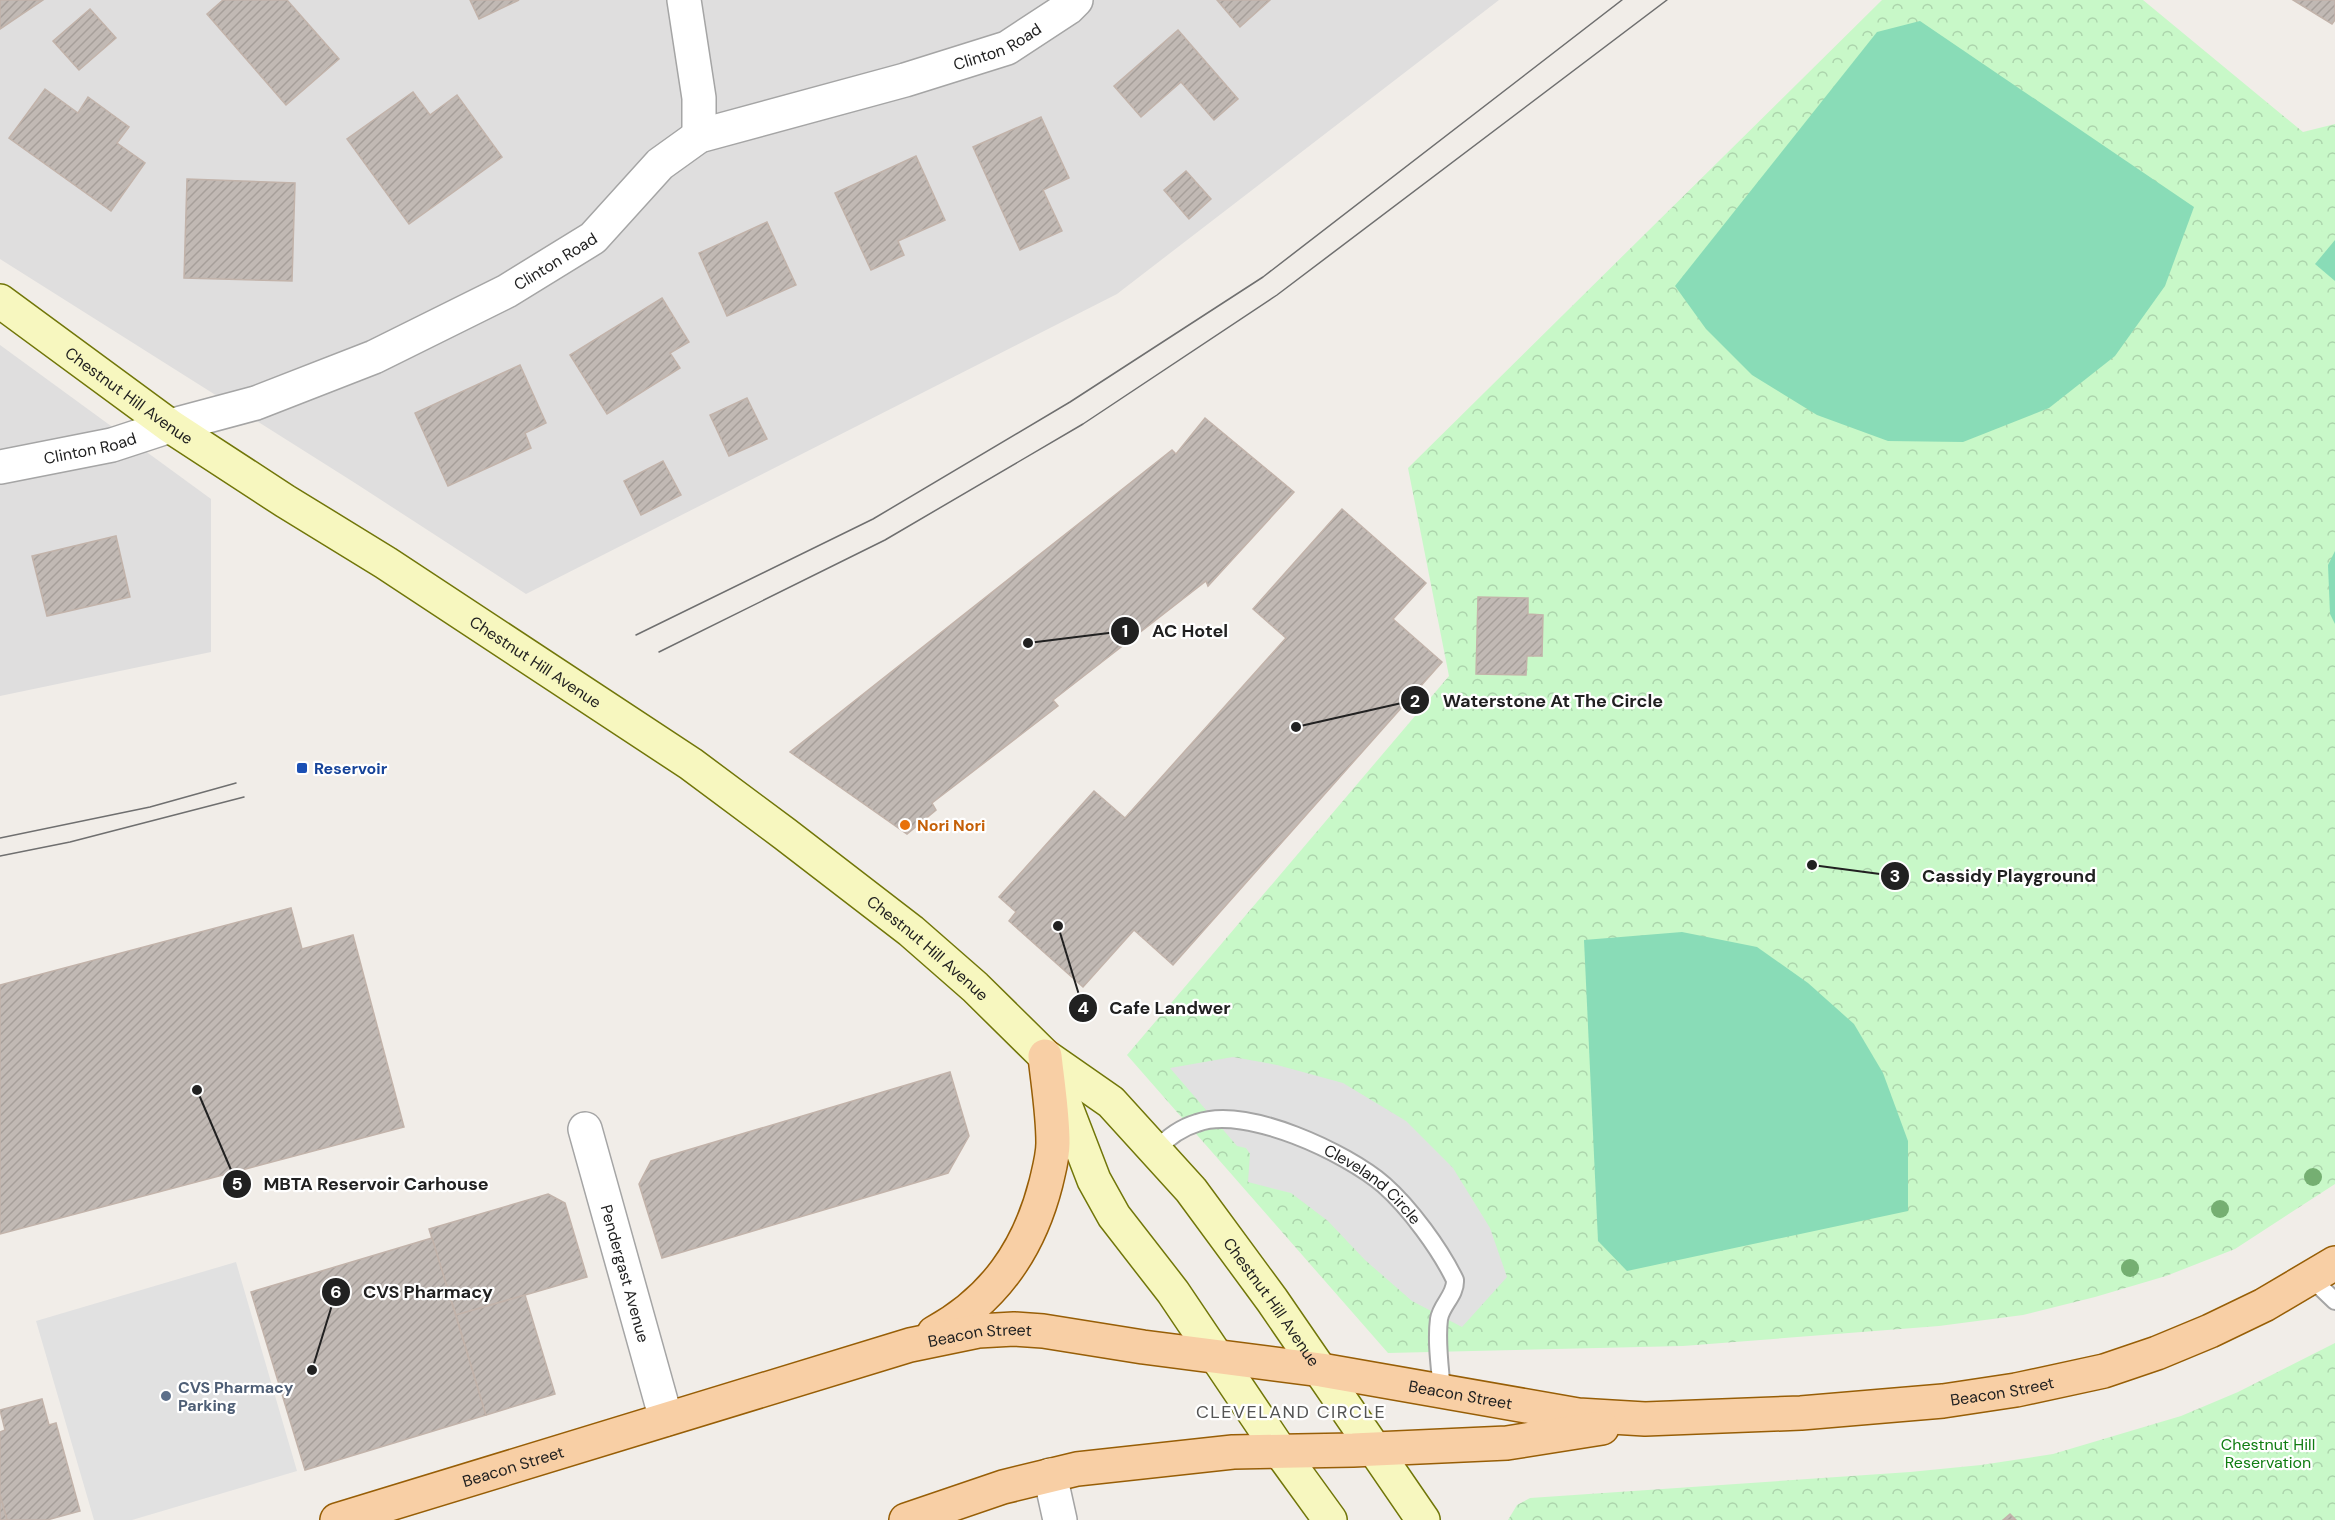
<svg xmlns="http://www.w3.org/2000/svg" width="2335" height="1520" viewBox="0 0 2335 1520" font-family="'DM Sans',sans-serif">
  <defs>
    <pattern id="park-crowns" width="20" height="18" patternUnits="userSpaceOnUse" patternTransform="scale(1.5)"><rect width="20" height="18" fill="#c8f8c8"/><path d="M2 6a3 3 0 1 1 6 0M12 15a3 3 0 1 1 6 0" fill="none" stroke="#acd4ac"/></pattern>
    <pattern id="building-hatch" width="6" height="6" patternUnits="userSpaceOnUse" patternTransform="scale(1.5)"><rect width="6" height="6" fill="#c1b9b4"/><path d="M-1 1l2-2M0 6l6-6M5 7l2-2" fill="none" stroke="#a69f9a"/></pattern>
  </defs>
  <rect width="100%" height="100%" fill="#f1ede8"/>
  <g fill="#dfdede">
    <path d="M0,0H1499L1117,294L526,594L355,483L0,259Z"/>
    <path d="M0,345L211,499V652L0,696Z"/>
  </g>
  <g fill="url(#park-crowns)">
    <path d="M1882,0H2143L2303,132L2335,124V1184L2235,1249L2166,1276L2095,1297L2023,1315L1939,1326L1683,1346L1388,1353L1127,1055L1449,676L1408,468Z"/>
    <path d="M2335,1343V1520H1508L1517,1505L1530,1498L1910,1472L1981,1465L2053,1454L2181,1416L2238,1392Z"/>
  </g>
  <g fill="#89dcb7">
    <path d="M1920,21L2194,207L2165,286L2115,356L2049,408L1963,442L1888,441L1817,415L1752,375L1706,329L1675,286L1877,32Z"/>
    <path d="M2335,240V281L2315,264Z"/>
    <path d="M2335,551V624L2330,614L2328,565Z"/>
    <path d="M1682,932L1757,947L1808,983L1854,1024L1883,1073L1908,1141V1211L1627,1271L1598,1241L1584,940Z"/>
  </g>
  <g fill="#e1e1e1">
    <path d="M1233,1057L1277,1065L1343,1083L1406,1121L1453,1168L1490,1228L1507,1277L1462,1327L1412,1301L1365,1260L1328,1221L1291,1193L1248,1182L1250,1154L1246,1148L1237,1146L1170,1068Z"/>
    <path d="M236,1262L297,1471L132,1520H94L36,1321Z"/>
  </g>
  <g fill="url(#building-hatch)" stroke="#c2b3aa" stroke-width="1.5">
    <path d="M0,0H43L0,29Z"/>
    <path d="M223,0H287L339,59L286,105L207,14Z"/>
    <path d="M470,0H519L479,19Z"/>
    <path d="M1217,0H1270L1240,27Z"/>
    <path d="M2293,0H2335V20L2332,24Z"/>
    <path d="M90,9L116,38L79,70L53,41Z"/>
    <path d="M1178,30L1238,99L1214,120L1181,82L1141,117L1114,86Z"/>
    <path d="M45,89L78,113L88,97L129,127L117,143L145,163L111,211L9,138Z"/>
    <path d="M413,92L430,115L457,95L502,157L409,224L347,139Z"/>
    <path d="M1041,117L1069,178L1043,190L1062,231L1020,250L973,147Z"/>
    <path d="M916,156L945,220L898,241L904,255L871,270L835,193Z"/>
    <path d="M1186,171L1211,199L1189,219L1164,190Z"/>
    <path d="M187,179L295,183L292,281L184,278Z"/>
    <path d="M767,222L796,285L727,316L699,253Z"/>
    <path d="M662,298L689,342L670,353L680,368L607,414L570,355Z"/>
    <path d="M520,365L546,423L525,433L531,448L448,486L415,413Z"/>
    <path d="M747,398L767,439L729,456L710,415Z"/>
    <path d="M1205,418L1294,492L1208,586L1206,581L1053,700L1058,706L932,803L936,810L907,834L790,752L1172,450L1176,454Z"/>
    <path d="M663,461L681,495L641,515L624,481Z"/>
    <path d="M1342,509L1426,583L1393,619L1442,662L1173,965L1134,930L1083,987L1009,921L1016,912L999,897L1094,791L1125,818L1286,638L1253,609Z"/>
    <path d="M116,536L130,597L47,616L32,556Z"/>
    <path d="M1478,597L1528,598V614L1543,615L1542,656H1527L1526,675L1476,674Z"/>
    <path d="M291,908L302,949L353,935L404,1127L0,1234V985Z"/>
    <path d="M950,1072L969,1136L948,1173L662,1258L639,1184L651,1161Z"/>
    <path d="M548,1194L565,1203L587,1277L456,1315L429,1229Z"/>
    <path d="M432,1238L486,1415L305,1470L251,1292Z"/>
    <path d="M525,1295L555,1394L486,1415L456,1315Z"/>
    <path d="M42,1399L49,1425L56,1423L80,1511L47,1520H7L0,1495V1432L5,1430L0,1410Z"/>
    <path d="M0,1495L7,1520H0Z"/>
    <path d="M2010,1514L2016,1520H2003Z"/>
  </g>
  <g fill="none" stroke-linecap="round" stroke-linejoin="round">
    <g stroke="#a5a5a5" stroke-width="20">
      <g id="service">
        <path id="s1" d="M1156,1150C1168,1137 1180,1128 1197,1123C1246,1105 1347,1153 1384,1185C1410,1208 1440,1249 1455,1280C1456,1295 1441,1305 1439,1319C1436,1342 1440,1367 1442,1391"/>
        <path d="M2311,1278L2335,1301"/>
      </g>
    </g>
    <g stroke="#a5a5a5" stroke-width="36">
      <g id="minor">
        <path d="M684,0L699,98V136"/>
        <path id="s2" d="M585,1129L666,1419"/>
      </g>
    </g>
    <g stroke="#a5a5a5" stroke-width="36">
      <g id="tertiary">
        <path id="s3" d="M0,467L112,445L170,426L256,403L374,357L507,291L593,238L660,164L699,136L905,80L1007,48L1068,8L1076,0"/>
        <path d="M1050,1475L1060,1520"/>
      </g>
    </g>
    <g stroke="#717609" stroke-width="36">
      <g id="secondary">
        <path id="s4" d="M0,301L170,426L285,501L386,563L691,764L785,834L911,931L975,987L1045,1056L1111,1102L1191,1190L1272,1300L1423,1520"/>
        <path d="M1052,1071L1094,1180L1114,1216L1173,1292L1280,1451L1330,1520"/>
      </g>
    </g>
    <g stroke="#975e06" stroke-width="36">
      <g id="primary">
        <path d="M934,1333C994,1300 1029,1250 1046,1183C1049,1170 1053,1156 1053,1143C1053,1114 1048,1084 1045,1056"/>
        <path id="s5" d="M337,1520L910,1345L978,1331L1014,1329L1043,1331L1143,1347L1321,1370L1578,1415L1645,1419L1801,1413L1943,1401L2016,1390L2104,1371L2157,1353L2210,1331L2264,1305L2335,1263"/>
        <path d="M906,1520L1003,1487L1077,1469L1233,1452L1353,1450L1507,1443L1602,1428"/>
      </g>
    </g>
    <use href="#service" stroke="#fff" stroke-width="16"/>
    <use href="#minor" stroke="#fff" stroke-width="33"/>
    <use href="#tertiary" stroke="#fff" stroke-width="33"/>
    <use href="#secondary" stroke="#f7f7bf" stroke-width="33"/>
    <use href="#primary" stroke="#f8cfa5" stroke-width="33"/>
    <g stroke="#6f6f6f" stroke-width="1.5">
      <path d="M636,635L873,519L1070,402L1263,277L1622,0"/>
      <path d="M659,652L885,540L1083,424L1277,295L1667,0"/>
      <path d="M0,838L150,807L236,783"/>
      <path d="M0,856L70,842L244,797"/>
    </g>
  </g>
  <g fill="#75af72">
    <circle cx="2313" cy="1177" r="9"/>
    <circle cx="2220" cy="1209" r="9"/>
    <circle cx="2130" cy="1268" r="9"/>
  </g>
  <rect fill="#1a4fb4" stroke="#fff" stroke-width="2" x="296" y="762" width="12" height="12" rx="3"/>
  <circle fill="#e8710a" stroke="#fff" stroke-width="2" cx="905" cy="825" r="6"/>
  <circle fill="#5c6f8a" stroke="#fff" stroke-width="2" cx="166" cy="1396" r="6"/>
  <g text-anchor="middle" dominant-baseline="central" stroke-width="4.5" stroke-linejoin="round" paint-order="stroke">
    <g font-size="16" fill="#212121" stroke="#fff">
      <text stroke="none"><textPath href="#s3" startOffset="1100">Clinton Road</textPath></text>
      <text stroke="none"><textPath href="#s3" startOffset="596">Clinton Road</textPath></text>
      <text stroke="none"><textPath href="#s4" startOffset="160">Chestnut Hill Avenue</textPath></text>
      <text stroke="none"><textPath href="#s3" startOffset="92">Clinton Road</textPath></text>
      <text stroke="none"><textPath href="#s4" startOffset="646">Chestnut Hill Avenue</textPath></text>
      <text stroke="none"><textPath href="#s4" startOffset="1132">Chestnut Hill Avenue</textPath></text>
      <text stroke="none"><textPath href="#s1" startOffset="243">Cleveland Circle</textPath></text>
      <text stroke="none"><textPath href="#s2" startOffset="150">Pendergast Avenue</textPath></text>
      <text stroke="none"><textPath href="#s4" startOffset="1629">Chestnut Hill Avenue</textPath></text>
      <text stroke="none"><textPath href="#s5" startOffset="670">Beacon Street</textPath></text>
      <text stroke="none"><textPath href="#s5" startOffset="1701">Beacon Street</textPath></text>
      <text stroke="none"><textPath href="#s5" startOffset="1156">Beacon Street</textPath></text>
      <text stroke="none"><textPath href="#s5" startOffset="184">Beacon Street</textPath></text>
    </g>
    <g font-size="16" font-weight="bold" fill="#164399" stroke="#fff" text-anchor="start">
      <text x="314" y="768">Reservoir</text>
    </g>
    <g font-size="16" font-weight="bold" fill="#c56008" stroke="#fff" text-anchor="start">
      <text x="917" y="825">Nori Nori</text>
    </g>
    <g font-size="16" font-weight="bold" fill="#4e5e75" stroke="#fff" text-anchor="start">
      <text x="178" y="1387">CVS Pharmacy<tspan x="178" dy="18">Parking</tspan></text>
    </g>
    <g font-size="16" fill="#107d12" stroke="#fff">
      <text x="2268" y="1444">Chestnut Hill<tspan x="2268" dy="18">Reservation</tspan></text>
    </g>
    <g font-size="18" letter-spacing="1.5" fill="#545454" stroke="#fff">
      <text x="1291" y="1412">CLEVELAND CIRCLE</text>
    </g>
  </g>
  <path fill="none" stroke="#212121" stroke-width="2" d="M1028 643L1125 631M1296 727L1415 700M1812 865L1895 876M1058 926L1083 1008M197 1090L237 1184M312 1370L336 1292"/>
  <g fill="#212121" stroke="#fff" stroke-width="2">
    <circle cx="1028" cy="643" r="6"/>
    <circle cx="1296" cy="727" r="6"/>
    <circle cx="1812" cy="865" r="6"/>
    <circle cx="1058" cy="926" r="6"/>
    <circle cx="197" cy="1090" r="6"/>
    <circle cx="312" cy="1370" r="6"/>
    <circle cx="1125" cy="631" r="15"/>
    <circle cx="1415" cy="700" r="15"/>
    <circle cx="1895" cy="876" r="15"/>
    <circle cx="1083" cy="1008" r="15"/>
    <circle cx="237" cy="1184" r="15"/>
    <circle cx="336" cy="1292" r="15"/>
  </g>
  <g font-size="18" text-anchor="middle" font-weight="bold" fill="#fff">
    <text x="1125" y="637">1</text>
    <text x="1415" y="707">2</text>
    <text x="1895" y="882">3</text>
    <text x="1083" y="1014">4</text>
    <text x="237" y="1190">5</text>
    <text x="336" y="1298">6</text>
  </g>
  <g font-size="18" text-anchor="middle" font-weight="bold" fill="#212121" stroke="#fff" stroke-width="4.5" stroke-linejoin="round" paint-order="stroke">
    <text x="1190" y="637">AC Hotel</text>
    <text x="1553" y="707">Waterstone At The Circle</text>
    <text x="2009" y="882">Cassidy Playground</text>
    <text x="1170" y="1014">Cafe Landwer</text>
    <text x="376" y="1190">MBTA Reservoir Carhouse</text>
    <text x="428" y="1298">CVS Pharmacy</text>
  </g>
</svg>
